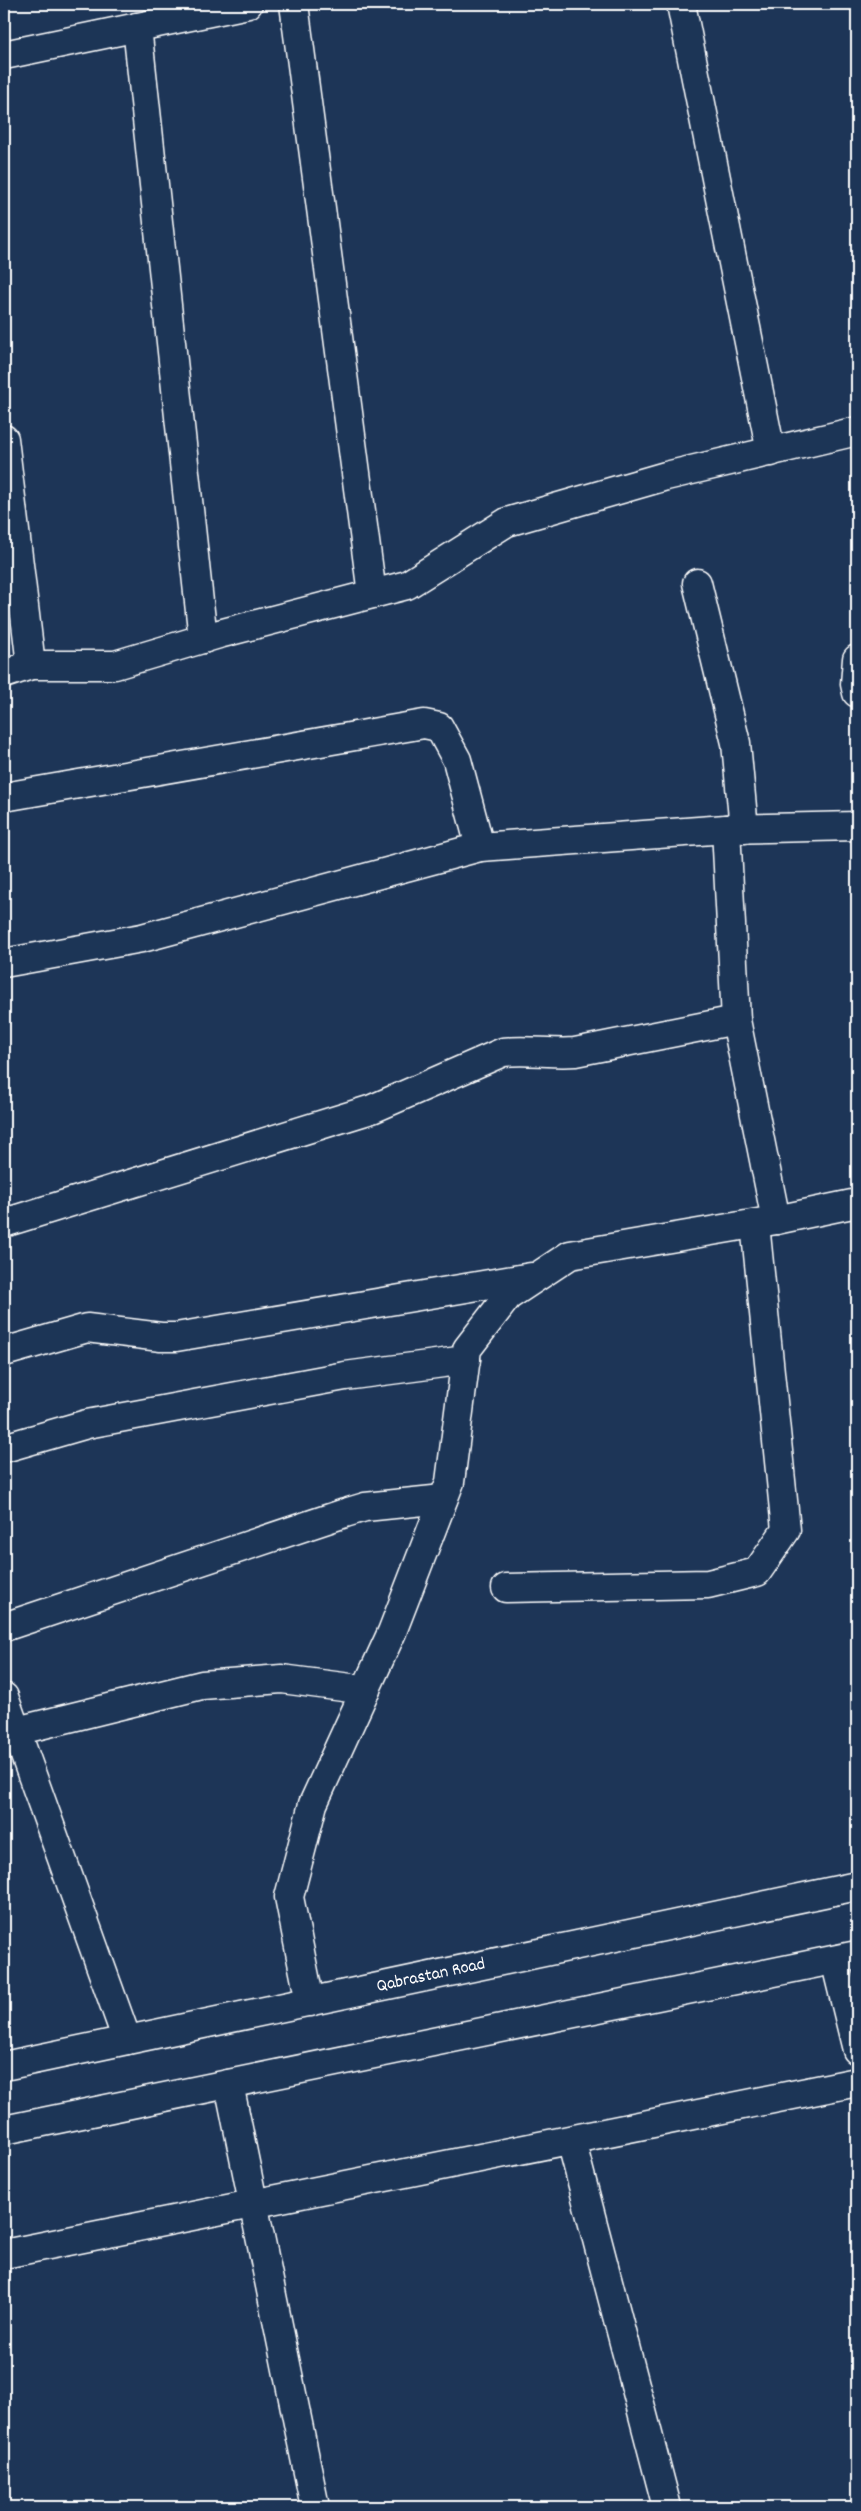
<svg xmlns="http://www.w3.org/2000/svg" width="861" height="2511" viewBox="0 0 861 2511" font-family="Dekko,sans-serif">
  <rect width="100%" height="100%" fill="#1d3557"/>
  <filter id="ink" filterUnits="userSpaceOnUse"><feTurbulence type="fractalNoise" baseFrequency=".02" numOctaves="2"/><feDisplacementMap in="SourceGraphic" scale="10" xChannelSelector="R" yChannelSelector="G"/><feConvolveMatrix kernelMatrix="1 2 1 2 8 2 1 2 1" color-interpolation-filters="sRGB"/></filter>
  <g filter="url(#ink)">
    <g fill="none" stroke-linecap="round" stroke-linejoin="round">
      <g stroke="#fff" stroke-width="31">
        <g id="street">
          <path d="M294,4L372,594"/>
          <path d="M681,4L771,452"/>
          <path d="M137,27L203,639"/>
          <path d="M4,439L31,665"/>
          <path d="M697,583L736,743L744,829"/>
          <path d="M857,659L855,684L857,693"/>
          <path d="M4,674L31,665H115L219,634L407,585L507,522L666,476L857,431"/>
          <path d="M4,797L424,724L439,727L457,760L480,847"/>
          <path d="M726,829L736,1020L776,1220"/>
          <path d="M4,963L142,938L480,847L726,829L857,826"/>
          <path d="M4,1223L372,1109L503,1052C528,1049 551,1054 575,1052L736,1020"/>
          <path d="M4,1352L87,1328L161,1337H176L531,1277"/>
          <path d="M4,1448L87,1424L345,1376L466,1360"/>
          <path d="M506,1588L708,1584L757,1572L786,1530L755,1224"/>
          <path d="M4,1627L345,1513L365,1507L443,1499"/>
          <path d="M4,1697L127,2040"/>
          <path d="M4,1734L202,1685L282,1679L366,1690"/>
          <path d="M835,1960L857,2050"/>
          <path d="M310,2002L289,1897L313,1804L392,1632L450,1482L467,1349L508,1296L570,1255L776,1220L857,1203"/>
          <path d="M229,2084L315,2507"/>
          <path d="M571,2140L667,2507"/>
          <path d="M4,2254L857,2082"/>
        </g>
      </g>
      <g stroke="#fff" stroke-width="31">
        <g id="secondary">
          <path d="M4,55L248,4"/>
          <path d="M4,2066L857,1886"/>
          <path d="M4,2130L857,1955"/>
        </g>
      </g>
      <use href="#street" stroke="#1d3557" stroke-width="28"/>
      <use href="#secondary" stroke="#1d3557" stroke-width="28"/>
    </g>
  </g>
  <g text-anchor="middle" dominant-baseline="central" stroke-width="5" stroke-linejoin="round" paint-order="stroke">
    <g font-size="18" fill="#fff" stroke="#1d3557">
      <text transform="translate(431 1976) rotate(-12)">Qabrastan Road</text>
    </g>
  </g>
  <rect width="861" height="2511" fill="none" stroke="#1d3557" stroke-width="20"/>
  <rect x="10" y="10" width="841" height="2491" fill="none" stroke="#fff" stroke-width="2" filter="url(#ink)"/>
</svg>
